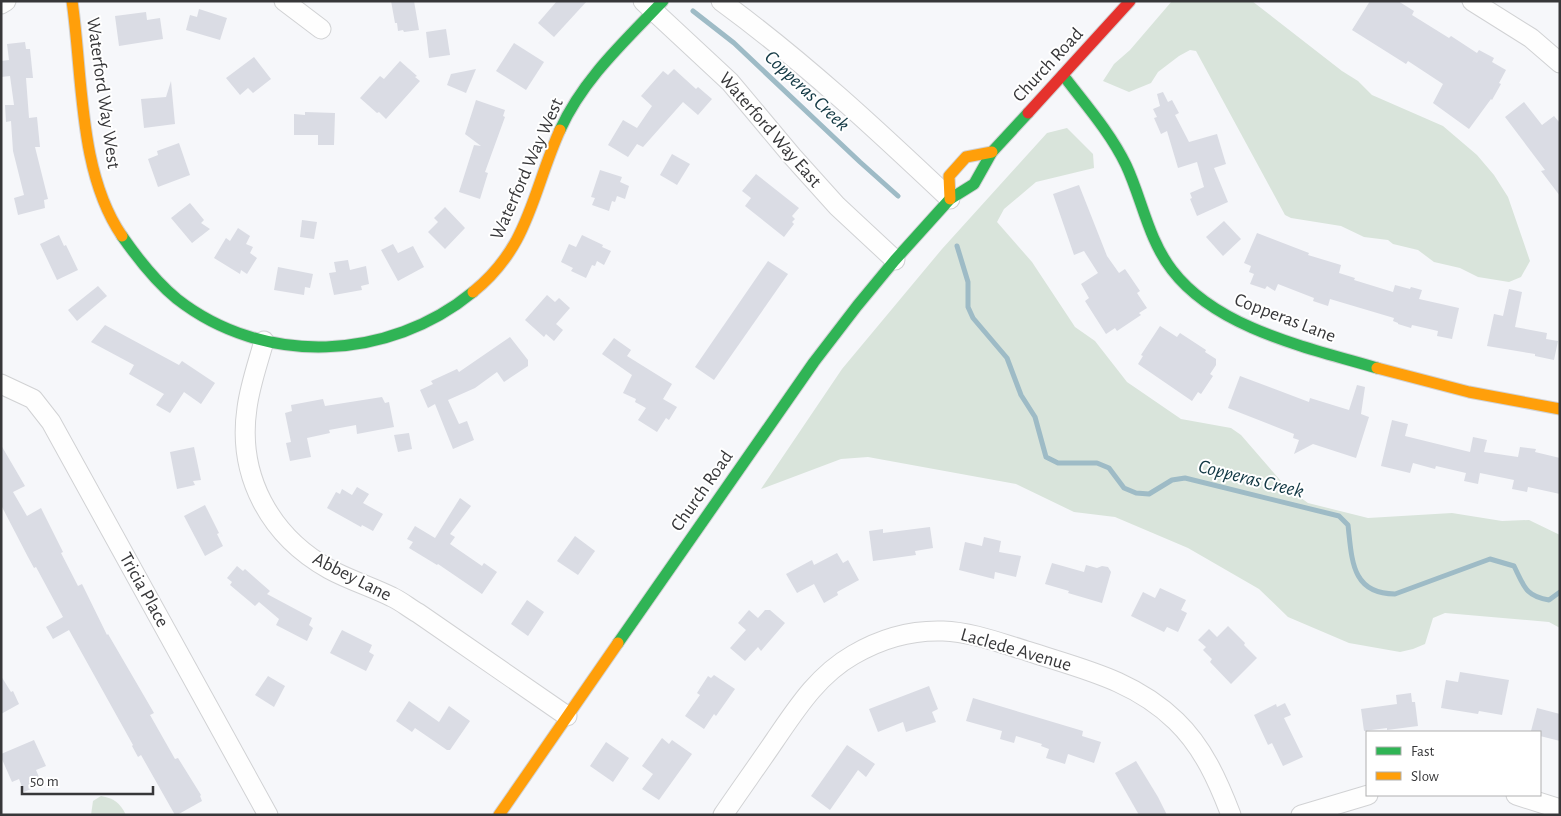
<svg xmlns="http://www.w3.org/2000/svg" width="1561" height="816" viewBox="0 0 1561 816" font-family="'Alegreya Sans',sans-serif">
  <rect width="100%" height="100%" fill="#f6f7fa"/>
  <g fill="#d9e4db">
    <path d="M1172,1H1252L1342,71L1358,81L1372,95L1443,126L1477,155L1494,175L1508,197L1530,261L1521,277L1509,282L1478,277L1460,268L1434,262L1418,250L1393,244L1388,240L1364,237L1341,226L1291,218L1285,215L1196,51L1190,50L1179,56L1158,72L1151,83L1129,92L1103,81L1114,64L1130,50Z"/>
    <path d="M1067,128L1093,154L1094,168L1036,182L1004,209L997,222L1032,262L1075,327L1095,341L1127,382L1181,419L1231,428L1241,435L1287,488L1308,503L1368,518L1452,513L1502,521L1529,520L1560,535V628L1549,622L1445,613L1433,618L1425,644L1413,649L1400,652L1349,643L1288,617L1259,589L1188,548L1115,517L1074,512L1016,484L868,457L841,459L761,489L842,369L942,249L1047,133Z"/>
    <path d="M101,796C114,798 120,803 126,815H91L93,801Z"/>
  </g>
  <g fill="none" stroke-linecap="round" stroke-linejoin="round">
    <g stroke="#9ebbc6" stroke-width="5">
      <path d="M693,11L734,43L860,162L898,196"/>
      <path d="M957,246L968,282V307L973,318L1007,358L1021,395L1035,417L1046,457L1058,463H1097L1109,468L1124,488L1136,493L1149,494L1172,480L1185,478L1339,516L1348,525C1352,559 1351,594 1395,594L1490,559L1514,566C1524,586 1525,596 1549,600L1560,592"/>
    </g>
  </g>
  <g fill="#dadce4">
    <path d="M391,1H414L419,30L404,32L403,30L398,31L397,23H395Z"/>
    <path d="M557,1H587L554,37L538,23Z"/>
    <path d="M1370,1H1398L1414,11L1412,15L1449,38L1451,36L1477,53L1479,50L1494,58L1492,62L1506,70L1499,83L1501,84L1492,100L1491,99L1469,129L1433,103L1443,84L1408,61L1406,64L1352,30Z"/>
    <path d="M199,9L227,18L220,40L186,30L190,15L197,17Z"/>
    <path d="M146,12L147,20L160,18L163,39L119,46L115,16Z"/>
    <path d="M446,29L450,55L429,58L426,32Z"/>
    <path d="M25,42L26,49H30L33,78H26L29,118L37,117L40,147H35L48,199L44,200L45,208L18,215L14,198L24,195L13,151L11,121L6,122L5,105H14L10,76L1,77V61L9,60L7,44Z"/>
    <path d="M514,43L544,62L526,90L496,71Z"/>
    <path d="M254,57L271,79L253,93L248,88L240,95L226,78Z"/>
    <path d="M400,61L417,76L415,77L420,81L386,119L379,112L377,113L360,98L380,76L384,79Z"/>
    <path d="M476,69L466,93L447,85L451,74Z"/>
    <path d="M674,69L696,89L698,87L712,99L698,115L683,102L643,147L637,144L628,157L608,145L623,120L637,128L652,106L641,96L663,71L668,75Z"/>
    <path d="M171,81L175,124L144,128L141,99L166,97Z"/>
    <path d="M1163,92L1168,102L1172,100L1179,113L1175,115L1189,142L1217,134L1226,164L1214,168L1228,202L1197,216L1190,199L1192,198L1190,193L1204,187L1197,162L1178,168L1167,131L1161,134L1154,118L1157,117L1153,109L1160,106L1157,94Z"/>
    <path d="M476,100L505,110L503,116L505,117L485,172L488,173L480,199L459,192L474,145L481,146L465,134Z"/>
    <path d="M1524,102L1542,125L1554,116L1560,123V196L1541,171L1545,170L1505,117Z"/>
    <path d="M305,112L335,113L334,145H318V135H294V114L305,115Z"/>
    <path d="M179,143L190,175L158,187L148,159L158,155L157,151Z"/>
    <path d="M672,154L690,164L677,185L660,175Z"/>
    <path d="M600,170L622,177L620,182L629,186L625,199L617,196L615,202L612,201L609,211L592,205L595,198L591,197Z"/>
    <path d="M756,174L799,208L792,216L795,219L792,222L794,224L784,237L745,206L751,198L742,191Z"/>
    <path d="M1079,185L1107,256L1119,273L1125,269L1140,291L1137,293L1147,308L1139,313L1141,315L1117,331L1115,328L1106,334L1085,301L1089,298L1081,284L1098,273L1084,251L1074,255L1053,194Z"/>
    <path d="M190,203L204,220L201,223L210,229L192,243L171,218Z"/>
    <path d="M445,207L465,228L445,249L428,232L438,222L434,218Z"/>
    <path d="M302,220L317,222L314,239L300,237Z"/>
    <path d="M1224,221L1241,239L1223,256L1206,237Z"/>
    <path d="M238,228L250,236L246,244L253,247L250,253L257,258L247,274L241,270L240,274L214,258L226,238L230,241Z"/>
    <path d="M1257,233L1309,253L1308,255L1341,265L1339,273L1355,278L1354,280L1393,292L1395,285L1410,289L1411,287L1422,290L1419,299L1459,308L1452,339L1437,336L1438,331L1412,325L1411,328L1398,324V323L1393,321L1394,318L1330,299L1328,306L1313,301L1314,298L1278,284L1275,291L1267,286L1265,289L1250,284L1254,274L1249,272L1251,266L1244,263Z"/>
    <path d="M59,235L64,246L66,245L78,270L57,280L40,244Z"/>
    <path d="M582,235L603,245L602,247L611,251L604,265L597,261L595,266L592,265L586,278L571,271L573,268L561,262L569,244L576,247Z"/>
    <path d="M393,244L398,253L413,246L424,267L398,281L381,250Z"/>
    <path d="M348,260L350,270L366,266L369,284L361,286L362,290L334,295L329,273L336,272L334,262Z"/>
    <path d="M768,261L788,274L714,380L695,367Z"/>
    <path d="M278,267L313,274L310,288L305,287L304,295L274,290Z"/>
    <path d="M98,286L107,296L77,321L68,310Z"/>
    <path d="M1509,289L1522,292L1515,327L1547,333L1546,339L1558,341L1554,360L1535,356V354L1487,346L1494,314L1503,316Z"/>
    <path d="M547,295L555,302L559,298L570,308L556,324L563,330L554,341L546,334L544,337L525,320Z"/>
    <path d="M105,325L179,365L182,361L215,383L201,404L184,392L170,413L156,405L164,394L129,374L134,365L91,342Z"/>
    <path d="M1160,326L1177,337L1180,333L1206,350L1205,352L1216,359V365L1210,374L1213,376L1201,394L1198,392L1192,401L1138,364L1143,356L1141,355Z"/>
    <path d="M510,337L528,360V366L504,382L497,372L475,388L448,400L459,424L467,421L474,440L453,449L435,404L428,408L420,390L433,384L431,381L457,369L459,372Z"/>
    <path d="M614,338L631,350L627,356L672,384L663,399L677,407L669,420L666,418L657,432L638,420L646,408L635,402L636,399L623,393L632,375L602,354Z"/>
    <path d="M1240,376L1309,402L1310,398L1349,410L1357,385L1365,387L1361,414L1369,417L1356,458L1313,444L1294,454L1299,440L1293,438L1294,434L1228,408Z"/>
    <path d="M382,397L385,403L389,402L394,427L357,434L356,425L329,430L330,433L307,438L311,457L290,461L286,443L291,442L285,413L292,411L291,405L323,399L325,406Z"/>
    <path d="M1392,420L1408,424L1405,436L1470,452L1473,437L1487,440L1484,452L1518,457L1520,447L1536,449L1535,452L1560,458V494L1528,487L1527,492L1512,489L1514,480L1480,473L1478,484L1464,481L1466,473L1436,466L1435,469L1413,463L1410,473L1381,466Z"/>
    <path d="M409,433L412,449L398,452L394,435Z"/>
    <path d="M1,445L25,486L13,492L27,516L41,508L63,552L61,553L78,586L82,584L107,635L108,634L154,713L150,715L175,759L178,758L201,795L200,796L202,801L177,815H175L141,755L138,757L132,746L133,745L69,630L53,639L46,627L63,617L36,567L34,568L28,557L1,505Z"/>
    <path d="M194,447L201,480L193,481L195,485L177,489L170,452Z"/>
    <path d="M357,487L369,494L363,503L383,514L373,531L362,525L361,527L327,508L336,492L340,494L342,489L352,495Z"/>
    <path d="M460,498L471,506L450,534L455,537L450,544L482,566L484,563L497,572L482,594L438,564L437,565L409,548L413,542L407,539L415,526L435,538Z"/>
    <path d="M205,505L219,533L217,534L223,546L205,556L184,516Z"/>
    <path d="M930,527L933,548L915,551L916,555L873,561L869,531L883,529V533Z"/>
    <path d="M575,536L595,551L578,575L557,561Z"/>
    <path d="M984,537L1001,541L999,552L1021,556L1016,577L995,572L994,579L959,570L965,542L982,546Z"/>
    <path d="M837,553L843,563L848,560L859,580L837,592L838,595L824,603L814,584L797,593L786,574L812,560L814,565Z"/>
    <path d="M1052,563L1084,572L1086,565L1097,568L1102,566L1108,567L1111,572L1102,603L1068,593L1069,591L1045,584Z"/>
    <path d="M237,566L243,571L245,569L270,591L267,594L312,618L309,625L313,628L307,641L276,625L279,619L259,602L255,606L230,585L232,582L227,578Z"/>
    <path d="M1160,588L1186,600L1181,610L1187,613L1178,632L1167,627L1164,632L1131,616L1143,592L1155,598Z"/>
    <path d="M527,600L544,612L528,636L511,624Z"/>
    <path d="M749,610L758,618L765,610H770L785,623L761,651L758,647L745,661L730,648L746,630L738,623Z"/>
    <path d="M1228,626L1245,643L1244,645L1257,658L1231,684L1210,662L1212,659L1203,650L1206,647L1198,640L1209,629L1217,637Z"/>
    <path d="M342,630L372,645L369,652L374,655L366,671L330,653Z"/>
    <path d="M1460,672L1509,680L1502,715L1479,711L1478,714L1441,708L1446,680L1458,682Z"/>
    <path d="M714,675L735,689L716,716L714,714L704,729L685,716L700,695L697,693L708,676L711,678Z"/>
    <path d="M1,676L11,692L13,691L19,704L1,714Z"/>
    <path d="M268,676L285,686L274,707L255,695Z"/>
    <path d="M929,686L938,709L932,712L936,722L906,732L903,722L878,732L869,709Z"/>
    <path d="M1411,693L1412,702H1415L1418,726L1387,730V728L1364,731L1361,709L1397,704L1396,695Z"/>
    <path d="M973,698L1083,731L1082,736L1101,742L1094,763L1068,754L1065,764L1046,758L1049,749L1041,746L1042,744L1016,736L1014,743L1000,739L1002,731L966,721Z"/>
    <path d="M409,701L439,722L449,706L470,721L450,750H447L415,728L412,732L396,721Z"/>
    <path d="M1285,703L1291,715L1284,718L1303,757L1283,766L1272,743L1268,745L1254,715L1276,704L1277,707Z"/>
    <path d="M1537,708L1560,714V741L1540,736V732L1531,731Z"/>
    <path d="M662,738L669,744L672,740L692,754L659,800L642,789L653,774L642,766Z"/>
    <path d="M34,740L46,766L36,770L42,784L24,792L19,779L12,782L1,757V754Z"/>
    <path d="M606,742L629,758L613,782L590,766Z"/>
    <path d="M847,745L875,764L866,777L858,770L830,810L811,796Z"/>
    <path d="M1136,761L1158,797L1167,815H1139L1115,773Z"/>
  </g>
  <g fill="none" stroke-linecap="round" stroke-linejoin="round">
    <g stroke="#d1d2d4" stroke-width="21">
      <g id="street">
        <path d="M284,1L321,29"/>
        <path d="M643,1L730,82L792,156L837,206L895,260"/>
        <path d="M721,1C803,61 876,129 950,199"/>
        <path d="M1472,1L1531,38L1560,63"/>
        <path d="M1,4L6,1"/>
        <path d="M264,341C258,363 250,385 247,408C237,476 270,536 329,569C349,580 372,587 392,597C401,601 409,608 418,613L567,716"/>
        <path d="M1,384L33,399L51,422L268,815"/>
        <path d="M1516,795L1560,809"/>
        <path d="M723,815C740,790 758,765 775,740C797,708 818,675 853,655C880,639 912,630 943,631C972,632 1000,643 1027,651C1082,669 1134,680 1176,721C1203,747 1218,781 1231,815"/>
        <path d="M1301,815L1368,795"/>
      </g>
    </g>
    <g stroke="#d1d2d4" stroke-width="13">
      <g id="fast">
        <path d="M1063,75C1085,104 1110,132 1126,165C1142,199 1148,239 1172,270C1217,329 1309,348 1377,368"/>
        <path d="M560,130C583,79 625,41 663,1"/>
        <path d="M122,236C138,259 155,281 177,299C264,367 389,361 473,292"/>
        <path d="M618,643L814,362L857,306L895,260L950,199L974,184L992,152L1028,113"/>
      </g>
    </g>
    <g stroke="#d1d2d4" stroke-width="13">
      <g id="slow">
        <path d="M72,1C83,76 78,172 122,236"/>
        <path d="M950,199L949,176L966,157L992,152"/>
        <path d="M473,292C530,246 532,192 560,130"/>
        <path d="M1377,368L1469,392L1560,409"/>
        <path d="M499,815L618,643"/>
      </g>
    </g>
    <g stroke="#d1d2d4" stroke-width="13">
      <path id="jam" d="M1028,113L1130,1"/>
    </g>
    <use href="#street" stroke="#fefefe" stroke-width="19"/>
    <use href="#fast" stroke="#30b455" stroke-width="11"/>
    <use href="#slow" stroke="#ff9f0a" stroke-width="11"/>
    <use href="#jam" stroke="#e5322d" stroke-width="11"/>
  </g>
  <g text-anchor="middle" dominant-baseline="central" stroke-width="4" stroke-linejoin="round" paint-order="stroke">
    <g font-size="19" fill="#373739" stroke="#fff">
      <text transform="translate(1048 65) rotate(-47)">Church Road</text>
      <text transform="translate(103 93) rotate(82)">Waterford Way West</text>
      <text transform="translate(770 130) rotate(49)">Waterford Way East</text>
      <text transform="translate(527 169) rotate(-66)">Waterford Way West</text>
      <text transform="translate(1285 318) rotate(21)">Copperas Lane</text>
      <text transform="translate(702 491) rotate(-55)">Church Road</text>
      <text transform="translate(352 577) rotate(27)">Abbey Lane</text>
      <text transform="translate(144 590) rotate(61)">Tricia Place</text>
      <text transform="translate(1016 650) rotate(16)">Laclede Avenue</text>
    </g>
    <g font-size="20" font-style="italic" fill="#123844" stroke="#fff">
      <text transform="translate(807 91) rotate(43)">Copperas Creek</text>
      <text transform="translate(1251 479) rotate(14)">Copperas Creek</text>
    </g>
  </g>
  <rect width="1561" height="816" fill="none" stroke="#373739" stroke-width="5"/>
  <rect x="1366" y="731" width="175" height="65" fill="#ffffff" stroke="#afafb0"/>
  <rect x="1376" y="747" width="25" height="8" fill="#30b455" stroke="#afafb0"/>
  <text x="1411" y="756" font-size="15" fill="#373739">Fast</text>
  <rect x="1376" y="772" width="25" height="8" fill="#ff9f0a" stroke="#afafb0"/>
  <text x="1411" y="781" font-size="15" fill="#373739">Slow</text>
  <path d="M22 786v8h131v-8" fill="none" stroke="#373739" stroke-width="2.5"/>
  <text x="30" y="786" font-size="15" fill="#373739" stroke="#ffffff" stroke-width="4" paint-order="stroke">50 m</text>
</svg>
